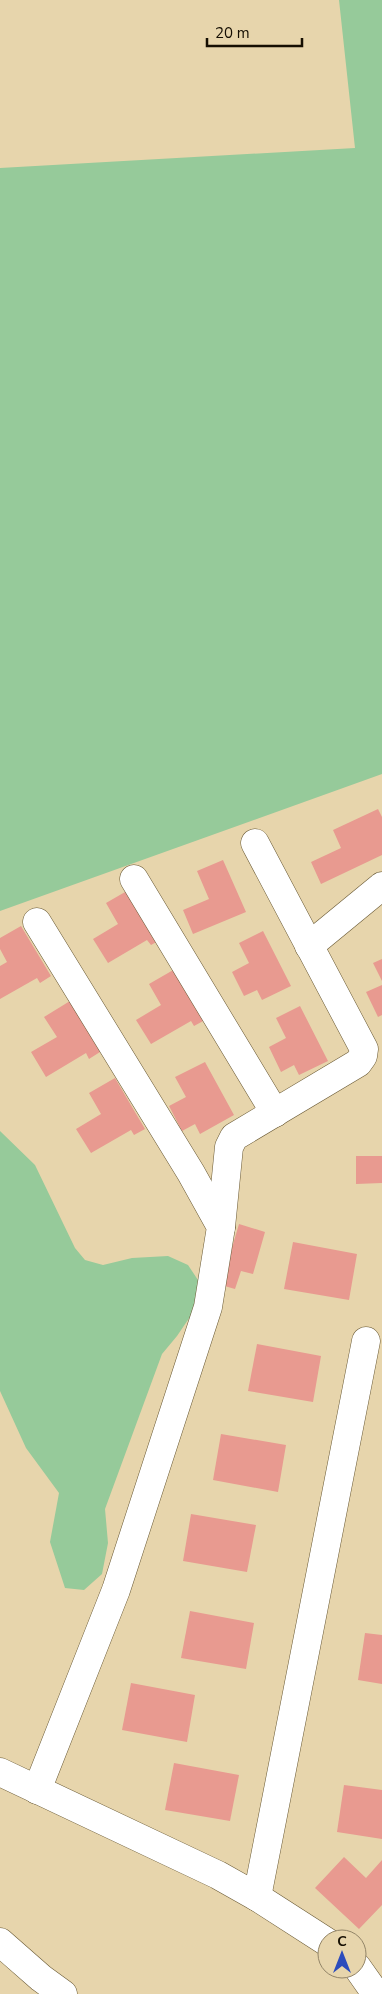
<svg xmlns="http://www.w3.org/2000/svg" width="382" height="1994" viewBox="0 0 382 1994" font-family="'Nunito Sans',sans-serif">
  <rect width="100%" height="100%" fill="#e7d5ac"/>
  <g fill="#96ca9a">
    <path d="M339,0H382V774L0,911V168L355,148Z"/>
    <path d="M0,1131L35,1165L75,1248L85,1260L103,1265L132,1258L168,1256L188,1265L198,1280L194,1311L177,1336L162,1354L105,1509L108,1543L102,1574L84,1590L65,1588L50,1542L59,1493L26,1448L0,1391Z"/>
  </g>
  <g fill="#e89a90">
    <path d="M378,809L382,817V855L321,884L311,862L341,848L333,830Z"/>
    <path d="M223,860L246,912L193,934L183,910L209,899L197,871Z"/>
    <path d="M132,888L162,939L151,945L147,940L108,963L93,939L118,924L106,903Z"/>
    <path d="M21,926L51,976L40,983L37,978L0,999V966L7,962L0,949V938Z"/>
    <path d="M263,931L291,986L262,1000L257,990L244,996L232,972L249,963L239,943Z"/>
    <path d="M382,959V981L373,963Z"/>
    <path d="M175,969L205,1020L194,1026L191,1021L151,1044L136,1020L161,1005L149,984Z"/>
    <path d="M382,985V1015L378,1017L366,992Z"/>
    <path d="M70,1001L100,1052L89,1059L86,1053L46,1077L31,1052L57,1037L44,1017Z"/>
    <path d="M300,1006L328,1061L299,1075L294,1065L281,1072L269,1047L286,1038L276,1018Z"/>
    <path d="M205,1062L234,1115L200,1134L195,1124L182,1131L169,1106L186,1097L175,1077Z"/>
    <path d="M115,1078L145,1129L134,1135L131,1130L91,1153L76,1129L101,1114L89,1093Z"/>
    <path d="M356,1156H382V1183L356,1184Z"/>
    <path d="M239,1224L265,1232L253,1274L241,1271L235,1289L221,1285Z"/>
    <path d="M293,1242L357,1254L349,1300L284,1289Z"/>
    <path d="M257,1344L321,1356L313,1402L248,1391Z"/>
    <path d="M221,1434L286,1445L278,1492L213,1480Z"/>
    <path d="M191,1514L256,1525L247,1572L183,1561Z"/>
    <path d="M190,1611L254,1623L246,1669L181,1658Z"/>
    <path d="M365,1633L382,1635V1684L358,1680Z"/>
    <path d="M131,1683L195,1695L187,1742L122,1730Z"/>
    <path d="M174,1763L239,1775L230,1821L165,1810Z"/>
    <path d="M344,1785L382,1790V1839L337,1832Z"/>
    <path d="M344,1857L366,1878L382,1860V1905L359,1929L315,1888Z"/>
  </g>
  <g fill="none" stroke-linecap="round" stroke-linejoin="round">
    <g stroke="#685833" stroke-width="29">
      <g id="minor">
        <path d="M134,879L275,1113"/>
        <path d="M37,922L191,1173L221,1227L208,1307L116,1590L37,1790"/>
        <path d="M309,946L382,886"/>
        <path d="M221,1227L229,1147L234,1137L358,1063L363,1056L364,1049L255,843"/>
        <path d="M0,1772L218,1875L257,1897L327,1942"/>
        <path d="M257,1897L366,1341"/>
        <path d="M0,1942L41,1978L63,1994"/>
        <path d="M357,1967L376,1994"/>
      </g>
    </g>
    <use href="#minor" stroke="#fff" stroke-width="28"/>
  </g>
  <g transform="translate(342 1954)"><circle r="24" fill="#e7d5ac" stroke="#938568"/>
  <path d="M0-4L9 19L0 12L-9 19Z" fill="#2c4cbc"/>
  <text y="-8" font-size="14" font-weight="bold" text-anchor="middle" fill="#150e02">С</text>
  </g>
  <path d="M207 38v8h95v-8" fill="none" stroke="#150e02" stroke-width="2.5"/>
  <text x="215" y="38" font-size="15" fill="#150e02" stroke="#e7d5ac" stroke-width="4" paint-order="stroke">20 m</text>
</svg>
